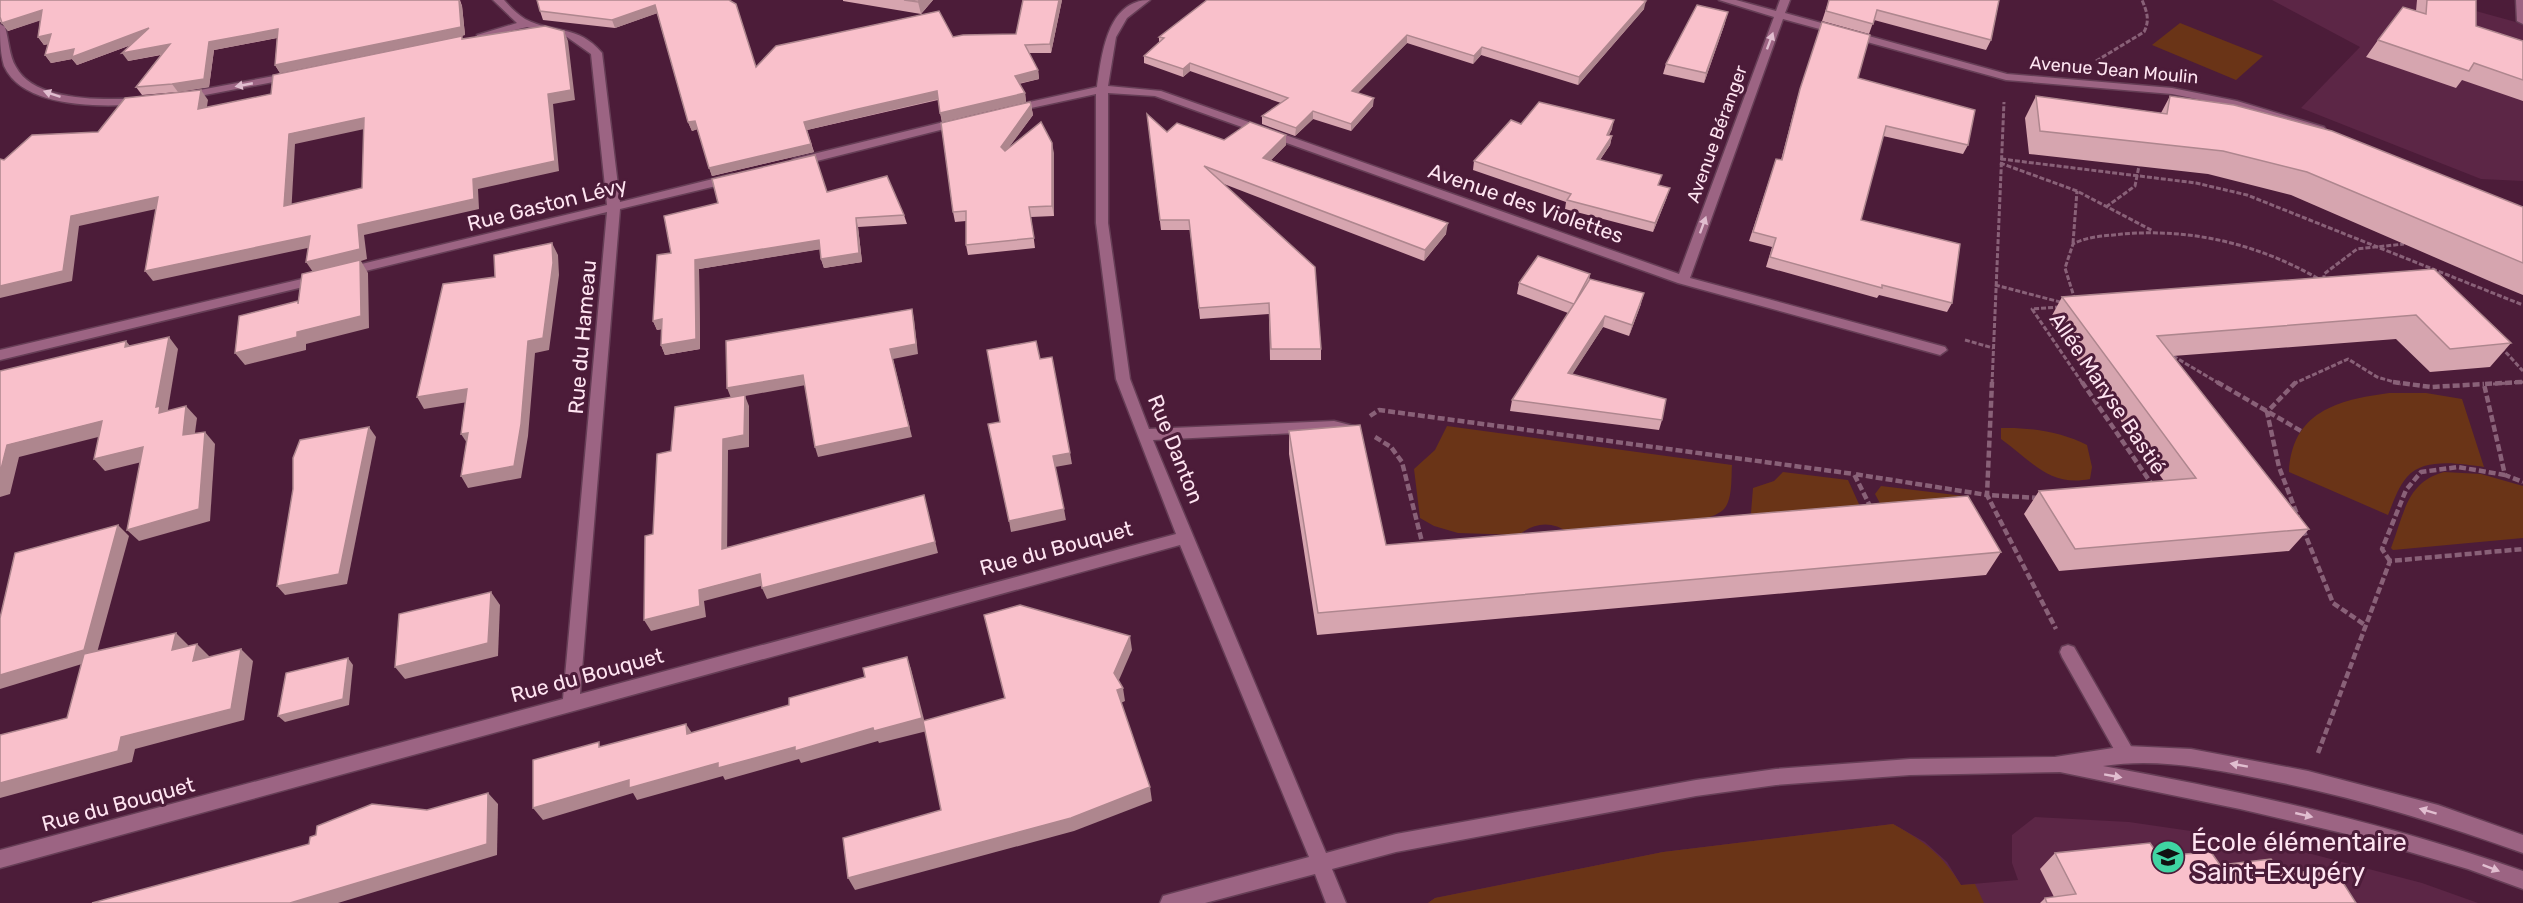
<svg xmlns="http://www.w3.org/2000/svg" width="2523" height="903" viewBox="0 0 2523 903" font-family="Rubik,sans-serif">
  <rect width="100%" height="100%" fill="#4c1c39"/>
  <g fill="#5c2646">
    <path d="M2272,0H2436L2523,24V181L2481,179L2301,108L2360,47Z"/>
    <path d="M2035,817L2129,822L2266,842L2422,883L2478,903H1428L1435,898L1663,852L1893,824L1925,842L1947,862L1961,885L2018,880L2012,863V835Z"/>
  </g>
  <g fill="#6a3417">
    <path d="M2180,23L2263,56L2236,80L2152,45Z"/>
    <path d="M2389,393H2426L2462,399L2484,467C2461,464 2424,457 2407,477C2398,487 2393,503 2388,515L2289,472C2292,412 2337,400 2389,393Z"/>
    <path d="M1447,426L1732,465C1731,477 1733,501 1723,510C1702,529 1601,530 1569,533C1552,521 1535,522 1519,535L1458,533L1434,526L1420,518L1414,469L1435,450Z"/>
    <path d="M2001,428C2029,427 2062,432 2087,445L2092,467L2090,479C2049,487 2032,461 2001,439Z"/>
    <path d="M1783,472L1848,480L1863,513L1762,535L1751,513L1753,488L1774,481Z"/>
    <path d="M2444,472L2481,474L2523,486V538L2393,550L2391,548C2404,515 2406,482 2444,472Z"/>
    <path d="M1881,486L1964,496L1891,524L1875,494Z"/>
    <path d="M1893,824C1925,842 1942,854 1961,885L1975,884L1984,903H1428L1435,898L1663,852Z"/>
  </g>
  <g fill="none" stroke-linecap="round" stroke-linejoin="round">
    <g stroke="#663e56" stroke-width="3">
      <path id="service" d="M2068,645L2074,647L2132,748L2135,754L2132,760L2126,762L2120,760L2062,657L2060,652L2062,647Z"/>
    </g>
    <g stroke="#663e56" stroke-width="3">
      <g id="minor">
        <path d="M493,0H504C510,7 517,14 525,19C553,34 578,24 602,53L620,202L733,174L739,178L737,181L620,209L580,694L1176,534L1116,379L1096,223V94L1012,112L1006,109L1012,106L1097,87C1102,54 1107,0 1150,0L1127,18L1116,37L1108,86L1161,91L1679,274L1774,17L1719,0H1736L1776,11L1780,0H1790L1785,13L2007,74L2172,88L2237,101L2324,127L2326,130L2320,134L2231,106L2172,94L2006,80L1783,19L1690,278L1945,347L1947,350L1940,355L1678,283L1155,96L1108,93V223L1130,379L1149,429L1334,421L1354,426L1356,430L1349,435L1334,431L1153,440L1326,853L1396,834L1696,780L1776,769L1910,759L2055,757L2126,746L2191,749L2308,771L2438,805L2523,835V853C2434,821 2345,794 2252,777C2203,767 2153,758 2103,766C2246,792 2386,823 2523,871V889L2468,869L2355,836L2240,809L2060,772L1910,775L1776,785L1696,796L1396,852L1332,869L1346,903H1326L1315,874L1205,903H1160L1163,896L1170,894L1309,857L1180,545L0,868V850L563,699L607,212L345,276L338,272L345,268L607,205L591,54L567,37L527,27L477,39V35L517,23Z"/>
        <path d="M2516,0H2523V24L2517,21Z"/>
        <path d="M0,24L5,27C9,40 9,56 16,67C35,103 108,100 142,98L148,101L142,104C103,107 23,109 4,66C0,52 0,38 0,24Z"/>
        <path d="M290,73L296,76L294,78L184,99L178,96L184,93Z"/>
        <path d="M960,118L964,120V124L797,166L791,162L793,159Z"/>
        <path d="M319,275L326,279L324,282L0,360V350Z"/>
      </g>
    </g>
    <g stroke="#896178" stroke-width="3" stroke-dasharray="5 2" stroke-linecap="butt">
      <path d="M2096,61L2144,32C2150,20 2147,12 2142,0"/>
      <path d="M2001,159L2196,183L2247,195L2523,305"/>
      <path d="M2000,163L2077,191L2153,231"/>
      <path d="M2106,207L2135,186L2139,166"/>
      <path d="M2073,243L2077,191"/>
      <path d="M1995,285L2064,303"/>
      <path d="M2075,300L2065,268L2073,244C2088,236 2106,236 2122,234C2194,228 2262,245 2324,282V274L2357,249L2404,244"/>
      <path d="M2060,307L2032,309L2083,384"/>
      <path d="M1965,340L1993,348"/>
      <path d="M2501,347L2523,371"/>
      <path d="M2173,356L2220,384"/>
      <path d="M1992,384L2004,102"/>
      <path d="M2293,384L2348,359L2377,377L2401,384"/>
      <path d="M2493,384L2523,382"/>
    </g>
    <g stroke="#896178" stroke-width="4.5" stroke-dasharray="7 3" stroke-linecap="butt">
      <path d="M2082,382L2153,486"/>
      <path d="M2217,382L2301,431"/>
      <path d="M2296,382L2267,412L2279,467L2298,517"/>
      <path d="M2393,382L2431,387L2484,384"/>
      <path d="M2522,382L2484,384L2505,475L2523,482"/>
      <path d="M1370,416L1379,410L1854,474"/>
      <path d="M1375,437L1391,447L1402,462L1423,546"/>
      <path d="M2039,498L1987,495L2056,629"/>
      <path d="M1871,508L1854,474L1987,495L1992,382"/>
      <path d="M2303,529L2333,603L2365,625"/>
      <path d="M2390,561L2382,549L2406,490L2421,472L2458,467L2505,475"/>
      <path d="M2318,753L2390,561L2523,549"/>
    </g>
    <use href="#service" fill="#9c6483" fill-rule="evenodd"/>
    <use href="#minor" fill="#9c6483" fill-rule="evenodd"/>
  </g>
  <g fill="#d6a5af">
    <path d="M0,0H460L462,6L465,35L280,73L275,65L277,38L214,50L209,87L178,92L142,95L136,87L161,55L128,61L131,45L77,65L72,59L51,63L45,55L48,44L44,45L38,37L40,20L8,31L2,23L0,22Z"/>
    <path d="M729,0L756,67L953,37L1016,34L1062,0L1051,53H1029L1038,70L1039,79L1019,84L1025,93L1026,102L942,122L938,100L807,130L814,152L712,176L697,129L692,131L688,122L657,13L615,28L543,20L540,11Z"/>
    <path d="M843,0H933L921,14L843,1Z"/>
    <path d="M1829,0H1999L1991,40L1986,50L1874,20L1869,34L1822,21Z"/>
    <path d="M2417,0H2476V26L2523,41V101L2462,80L2456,88L2366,57L2378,40L2416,11Z"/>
    <path d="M1644,9L1578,85L1481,55L1473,64L1407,43L1357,93L1373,106L1351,131L1313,119L1295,136L1262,124V116L1281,103L1190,71L1183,77L1144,63V56L1159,42V37Z"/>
    <path d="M1822,22L1858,78L1968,145L1963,154L1883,136L1861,220L1952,303L1947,312L1879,295L1877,298L1766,267L1772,247L1749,241L1776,159L1781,160L1797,99Z"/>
    <path d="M1725,23L1704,83L1663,74L1666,64Z"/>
    <path d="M2036,96L2161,113L2170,96L2523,207V295L2494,283L2291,195L2208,174L2029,154L2025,118Z"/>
    <path d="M1031,105L1033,115L1009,147L1054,153V216L1031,217L1035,248L968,255L966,245V221L955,222L953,212Z"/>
    <path d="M1147,114L1167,132L1224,140L1286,135V145L1271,160L1446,234L1424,261L1224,184L1321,349V360H1270L1269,314L1200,319L1190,230H1161Z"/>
    <path d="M1521,124L1612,129L1609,135L1612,136L1610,145L1600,160L1659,186L1667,197L1653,232L1565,209L1566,202L1473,170L1474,161Z"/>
    <path d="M827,192L904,215L907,224L858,227L862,262L824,268L821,259L820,249L699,269L700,349L665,355L661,345L662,329L657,330L653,321L671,253L718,203Z"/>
    <path d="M2434,269L2511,343L2490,367L2430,372L2396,339L2173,356L2309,529L2289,551L2059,571L2024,514L2039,491L2164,481L2049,321L2062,297Z"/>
    <path d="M1590,274L1589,281L1641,304L1629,336L1603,327L1572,374L1662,420L1659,430L1510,411L1512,400L1568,313L1517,294L1519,283Z"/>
    <path d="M1289,431L1386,545L2001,552L1986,575L1317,635L1289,454Z"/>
    <path d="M2055,853L2159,856L2282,873L2356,903H2040L2045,898L2054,897L2040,869Z"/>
  </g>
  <g fill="#ae868e">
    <path d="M459,0L462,6L465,35L280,73L275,65Z"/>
    <path d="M920,0H933L921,14L918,2Z"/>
    <path d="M1059,0H1062L1051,53L1050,44Z"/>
    <path d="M1646,1L1644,9L1578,85L1579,77Z"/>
    <path d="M655,5L658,13L615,28L612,20Z"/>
    <path d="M42,10L48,18L8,31L2,23Z"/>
    <path d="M1728,12L1725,23L1704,83L1706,73Z"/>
    <path d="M149,28L155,36L77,65L72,59L51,63L45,55Z"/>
    <path d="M278,29L282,37L214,50L209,87L178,92L172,84L209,42Z"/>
    <path d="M564,31L568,41L575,100L553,104L559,171L478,189L479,209L364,235L367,259L361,261L368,273L369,328L306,344V350L245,365L235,353L297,332L313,272L306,262L358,225L473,179L548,94Z"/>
    <path d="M51,34L57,42L44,45L38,37Z"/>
    <path d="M1407,35V43L1352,99V91Z"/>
    <path d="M170,44L175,52L128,61L122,53Z"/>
    <path d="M1482,47L1481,55L1473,64L1474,56Z"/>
    <path d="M1190,63V71L1183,77V69Z"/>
    <path d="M1038,70L1039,79L1016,84L1015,76Z"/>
    <path d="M201,90L208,100L205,119L198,109Z"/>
    <path d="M937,91L939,99L807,130L804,122Z"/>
    <path d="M1025,93L1026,102L942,122L940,113Z"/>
    <path d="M1374,98L1373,106L1351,131V124Z"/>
    <path d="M1031,105L1033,115L1002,157L1001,147Z"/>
    <path d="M1313,111V119L1295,136L1296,128Z"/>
    <path d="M364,118L369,128L295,144L291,216L284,206L289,134Z"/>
    <path d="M1614,120L1612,129L1605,143L1607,135Z"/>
    <path d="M695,121L698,129L692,131L688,122Z"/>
    <path d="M1286,135V145L1263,168V158Z"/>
    <path d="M1612,136L1610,145L1595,167L1597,159Z"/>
    <path d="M1052,143L1054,153V216L1052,206Z"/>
    <path d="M811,144L814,152L712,176L709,168Z"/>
    <path d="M1670,188L1667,197L1653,232L1655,223Z"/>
    <path d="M158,197L165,207L79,226L72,281L0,298V286L71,216Z"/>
    <path d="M856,218L858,227L862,262L824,268L821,259Z"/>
    <path d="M1448,223L1446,234L1424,261L1425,250Z"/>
    <path d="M310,236L317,246L153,281L145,271Z"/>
    <path d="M819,240L822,249L699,269L700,349L665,355L661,345L695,260Z"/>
    <path d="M552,243L558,255L559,275L549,350L535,353L528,436L521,478L468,488L461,476L528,341Z"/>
    <path d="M1644,293L1641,304L1629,336L1632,325Z"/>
    <path d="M912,309L914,319L918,354L893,359L912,437L818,457L815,447L890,349Z"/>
    <path d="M1605,316L1603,327L1566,384L1568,373Z"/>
    <path d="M662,319L666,328L657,330L653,321Z"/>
    <path d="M169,337L178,349L167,415L159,413L156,407Z"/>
    <path d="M126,341L136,353L125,347Z"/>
    <path d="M803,375L806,385L745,396L749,406V447L728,450L727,560L722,549L723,439L731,398L727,388Z"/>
    <path d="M467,389L474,401L424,409L417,397Z"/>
    <path d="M186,406L197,418L193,447L183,435Z"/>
    <path d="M102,421L114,433L19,457L10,494L0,497V473L7,445Z"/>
    <path d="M369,427L376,437L347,584L285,595L277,586Z"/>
    <path d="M205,432L215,444L210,521L139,541L127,530Z"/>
    <path d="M468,433L469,446L461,434Z"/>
    <path d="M143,447L154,459L105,471L94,459Z"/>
    <path d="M1070,453L1072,464L1055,467L1053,456Z"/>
    <path d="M924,495L938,553L767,599L762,588Z"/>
    <path d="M1064,509L1066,520L1011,532L1009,521Z"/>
    <path d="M118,525L129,536L95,660L0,689V675Z"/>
    <path d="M760,574L765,585L704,601L706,617L651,631L644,620L699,590Z"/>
    <path d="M491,592L500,605L498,656L405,679L395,667Z"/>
    <path d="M176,633L188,645L185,662L172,650Z"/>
    <path d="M1130,636L1132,650L1116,687L1114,673Z"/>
    <path d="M197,644L209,656L206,673L193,661Z"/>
    <path d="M241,649L253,661L244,720L135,749L132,762L0,798V783L121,737Z"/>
    <path d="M907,657L911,669L927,731L879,743L878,741L801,763L799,759L725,780L723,776L637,800L633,793L543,820L533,808L629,780L718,763L795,747Z"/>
    <path d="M348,658L353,665L349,705L285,722L278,716Z"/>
    <path d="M1123,688L1125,701L1119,704L1117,690Z"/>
    <path d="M686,724L694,736L687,734Z"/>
    <path d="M1150,787L1152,801L1074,831L855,890L848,878Z"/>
    <path d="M488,793L498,804L497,855L338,903H290Z"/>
  </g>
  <g fill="#f9c0cb" stroke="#ae868e" stroke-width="1.5" fill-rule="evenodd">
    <path d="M0,0H459L461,27L275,65L278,29L209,42L204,79L172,84L136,87L170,44L122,53L149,28L72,57L74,49L45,55L51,34L38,37L42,10L2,23L0,17Z"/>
    <path d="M537,0H729L736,4L756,67L776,46L939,11L953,37L963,35L1016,34L1023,0H1059L1050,44L1025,45L1038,70L1015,76L1025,93L940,113L937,91L858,109L804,122L811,144L709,168L695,121L688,122L655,5L612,20L540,11Z"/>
    <path d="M904,0H920L918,2Z"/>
    <path d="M1207,0H1641L1646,1L1579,77L1482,47L1474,56L1407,35L1352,91L1374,98L1351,124L1313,111L1296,128L1262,116L1288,98L1190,63L1183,69L1144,56L1164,38L1159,37Z"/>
    <path d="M1829,0H1999L1991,40L1877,10L1873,24L1826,11Z"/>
    <path d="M2427,0H2476V26L2523,41V80L2474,63L2469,71L2378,40L2403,7L2426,14Z"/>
    <path d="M1697,5L1728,12L1706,73L1666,64Z"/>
    <path d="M1822,22L1870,35L1858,78L1975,110L1968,145L1886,126L1861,220L1960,244L1952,303L1882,285V288L1770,257L1776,238L1753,232L1776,159L1782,160L1800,89Z"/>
    <path d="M545,26L564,31L571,90L548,94L555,161L473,179L474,199L358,225L360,249L306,262L310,236L145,271L158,197L71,216L63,271L0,286V159L4,160L32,135L98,132L125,98L201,90L198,109L271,94L273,75L462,36V39ZM364,118L362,188L284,206L289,134Z"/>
    <path d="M2036,96L2167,114L2170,96L2234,105L2332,131L2523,207V263L2307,172L2223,151L2040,131Z"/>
    <path d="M1030,102L1031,105L1001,147L1005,151L1041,122L1052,143V206L1029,207L1034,238L966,245V211L953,212L941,123Z"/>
    <path d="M1539,102L1614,120L1607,135L1612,136L1597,159L1662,175L1658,185L1670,188L1655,223L1567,200L1571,194L1474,161L1511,120L1521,124Z"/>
    <path d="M1147,114L1167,132L1177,123L1224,140L1250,122L1286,135L1263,158L1448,223L1425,250L1204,166L1315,267L1321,349H1271L1269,303L1199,308L1189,220H1160Z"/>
    <path d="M815,155L827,192L887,176L904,215L856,218L859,253L821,259L819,240L695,260L696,339L661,345L662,319L653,321L657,255L671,253L664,216L718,203L712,179Z"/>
    <path d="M552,243L553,263L543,338L528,341L521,424L514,466L461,476L468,433L461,434L467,389L417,397L443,284L495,277L494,255Z"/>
    <path d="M1538,256L1590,274L1574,304L1590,279L1644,293L1632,325L1605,316L1568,373L1666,399L1662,420L1512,400L1574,304L1519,283Z"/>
    <path d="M360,260L361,316L297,332V337L235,353L239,316L298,301V304L302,274Z"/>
    <path d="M2434,269L2511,343L2450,349L2416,315L2157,336L2309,529L2075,549L2039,491L2196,478L2062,297Z"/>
    <path d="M912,309L916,344L890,349L909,427L815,447L803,375L727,388L726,341Z"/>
    <path d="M169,337L156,407L160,406L159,413L186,406L183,435L205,432L199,509L127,530L143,447L94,459L102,421L7,445L0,473V371L126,341L125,347Z"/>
    <path d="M1036,341L1040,359L1052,357L1070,453L1053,456L1064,509L1009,521L988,424L1000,422L987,350Z"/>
    <path d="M745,395L744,435L723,439L722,549L924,495L935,542L762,588L760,574L699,590L700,606L644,620L645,536L653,534L657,454L671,451L675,407Z"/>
    <path d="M1360,425L1386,545L1968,496L2001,552L1318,613L1289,431Z"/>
    <path d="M369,427L339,574L277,586L293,489V458L300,440Z"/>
    <path d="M118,525L84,650L0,675V618L15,553Z"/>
    <path d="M491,592L488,643L395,667L399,614Z"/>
    <path d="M1020,605L1130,636L1114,673L1123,688L1117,690L1150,787L1071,818L848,878L843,838L941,810L923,721L1005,698L984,615Z"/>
    <path d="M176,633L172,650L197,644L193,661L241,649L231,709L121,737L118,751L0,783V735L67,718L84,654Z"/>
    <path d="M907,657L922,718L874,731L873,728L795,751V747L718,768V763L629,788V780L533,808V760L599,742V747L686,724L687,734L789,705V698L865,677L863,668Z"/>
    <path d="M348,658L343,699L278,716L286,673Z"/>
    <path d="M488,793L487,844L290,903H92L309,844L310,837L316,835L317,826L372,804L427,810Z"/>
    <path d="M2150,843L2159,856L2211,852L2220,865L2271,859L2282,873L2335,870L2356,903H2047L2045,898L2076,894L2055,853Z"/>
  </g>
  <defs><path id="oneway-solid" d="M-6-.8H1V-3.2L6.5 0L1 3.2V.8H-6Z" transform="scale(1.5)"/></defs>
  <g fill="#e1bed0">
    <use href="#oneway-solid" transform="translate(1770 41) rotate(-70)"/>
    <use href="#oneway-solid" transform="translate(244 85) rotate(169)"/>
    <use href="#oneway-solid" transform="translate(52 94) rotate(-161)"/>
    <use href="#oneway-solid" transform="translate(1703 225) rotate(-70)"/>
    <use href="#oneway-solid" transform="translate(2239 765) rotate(-170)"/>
    <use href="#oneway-solid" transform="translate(2113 776) rotate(10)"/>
    <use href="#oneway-solid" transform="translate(2428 811) rotate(-163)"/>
    <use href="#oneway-solid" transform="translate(2304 815) rotate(13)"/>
    <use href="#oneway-solid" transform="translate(2491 868) rotate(21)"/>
  </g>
  <defs>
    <g id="school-disc" transform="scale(1.725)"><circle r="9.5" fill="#3fd4a2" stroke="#4c1c39"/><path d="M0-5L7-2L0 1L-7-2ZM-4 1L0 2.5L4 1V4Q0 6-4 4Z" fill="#111"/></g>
  </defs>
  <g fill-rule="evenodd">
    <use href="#school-disc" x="2168" y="857"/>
  </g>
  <g text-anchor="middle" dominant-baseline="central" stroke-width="6" stroke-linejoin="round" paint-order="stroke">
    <g font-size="18" fill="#fee4f1" stroke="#4c1c39">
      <text transform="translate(2114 70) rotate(5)">Avenue Jean Moulin</text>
      <text transform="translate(1717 134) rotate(-70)">Avenue Béranger</text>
    </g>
    <g font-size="21" fill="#fee4f1" stroke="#4c1c39">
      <text transform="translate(1526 203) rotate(19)">Avenue des Violettes</text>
      <text transform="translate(547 204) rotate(-14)">Rue Gaston Lévy</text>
      <text transform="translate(582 337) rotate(-85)">Rue du Hameau</text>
      <text transform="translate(2108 393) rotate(56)">Allée Maryse Bastié</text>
      <text transform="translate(1176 449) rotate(68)">Rue Danton</text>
      <text transform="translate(1056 548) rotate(-15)">Rue du Bouquet</text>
      <text transform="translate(587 675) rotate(-15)">Rue du Bouquet</text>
      <text transform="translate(118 804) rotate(-15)">Rue du Bouquet</text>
    </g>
    <g font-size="26" fill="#fee4f1" stroke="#4c1c39" text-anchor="start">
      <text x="2191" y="842">École élémentaire<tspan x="2191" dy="30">Saint-Exupéry</tspan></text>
    </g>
  </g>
</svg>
